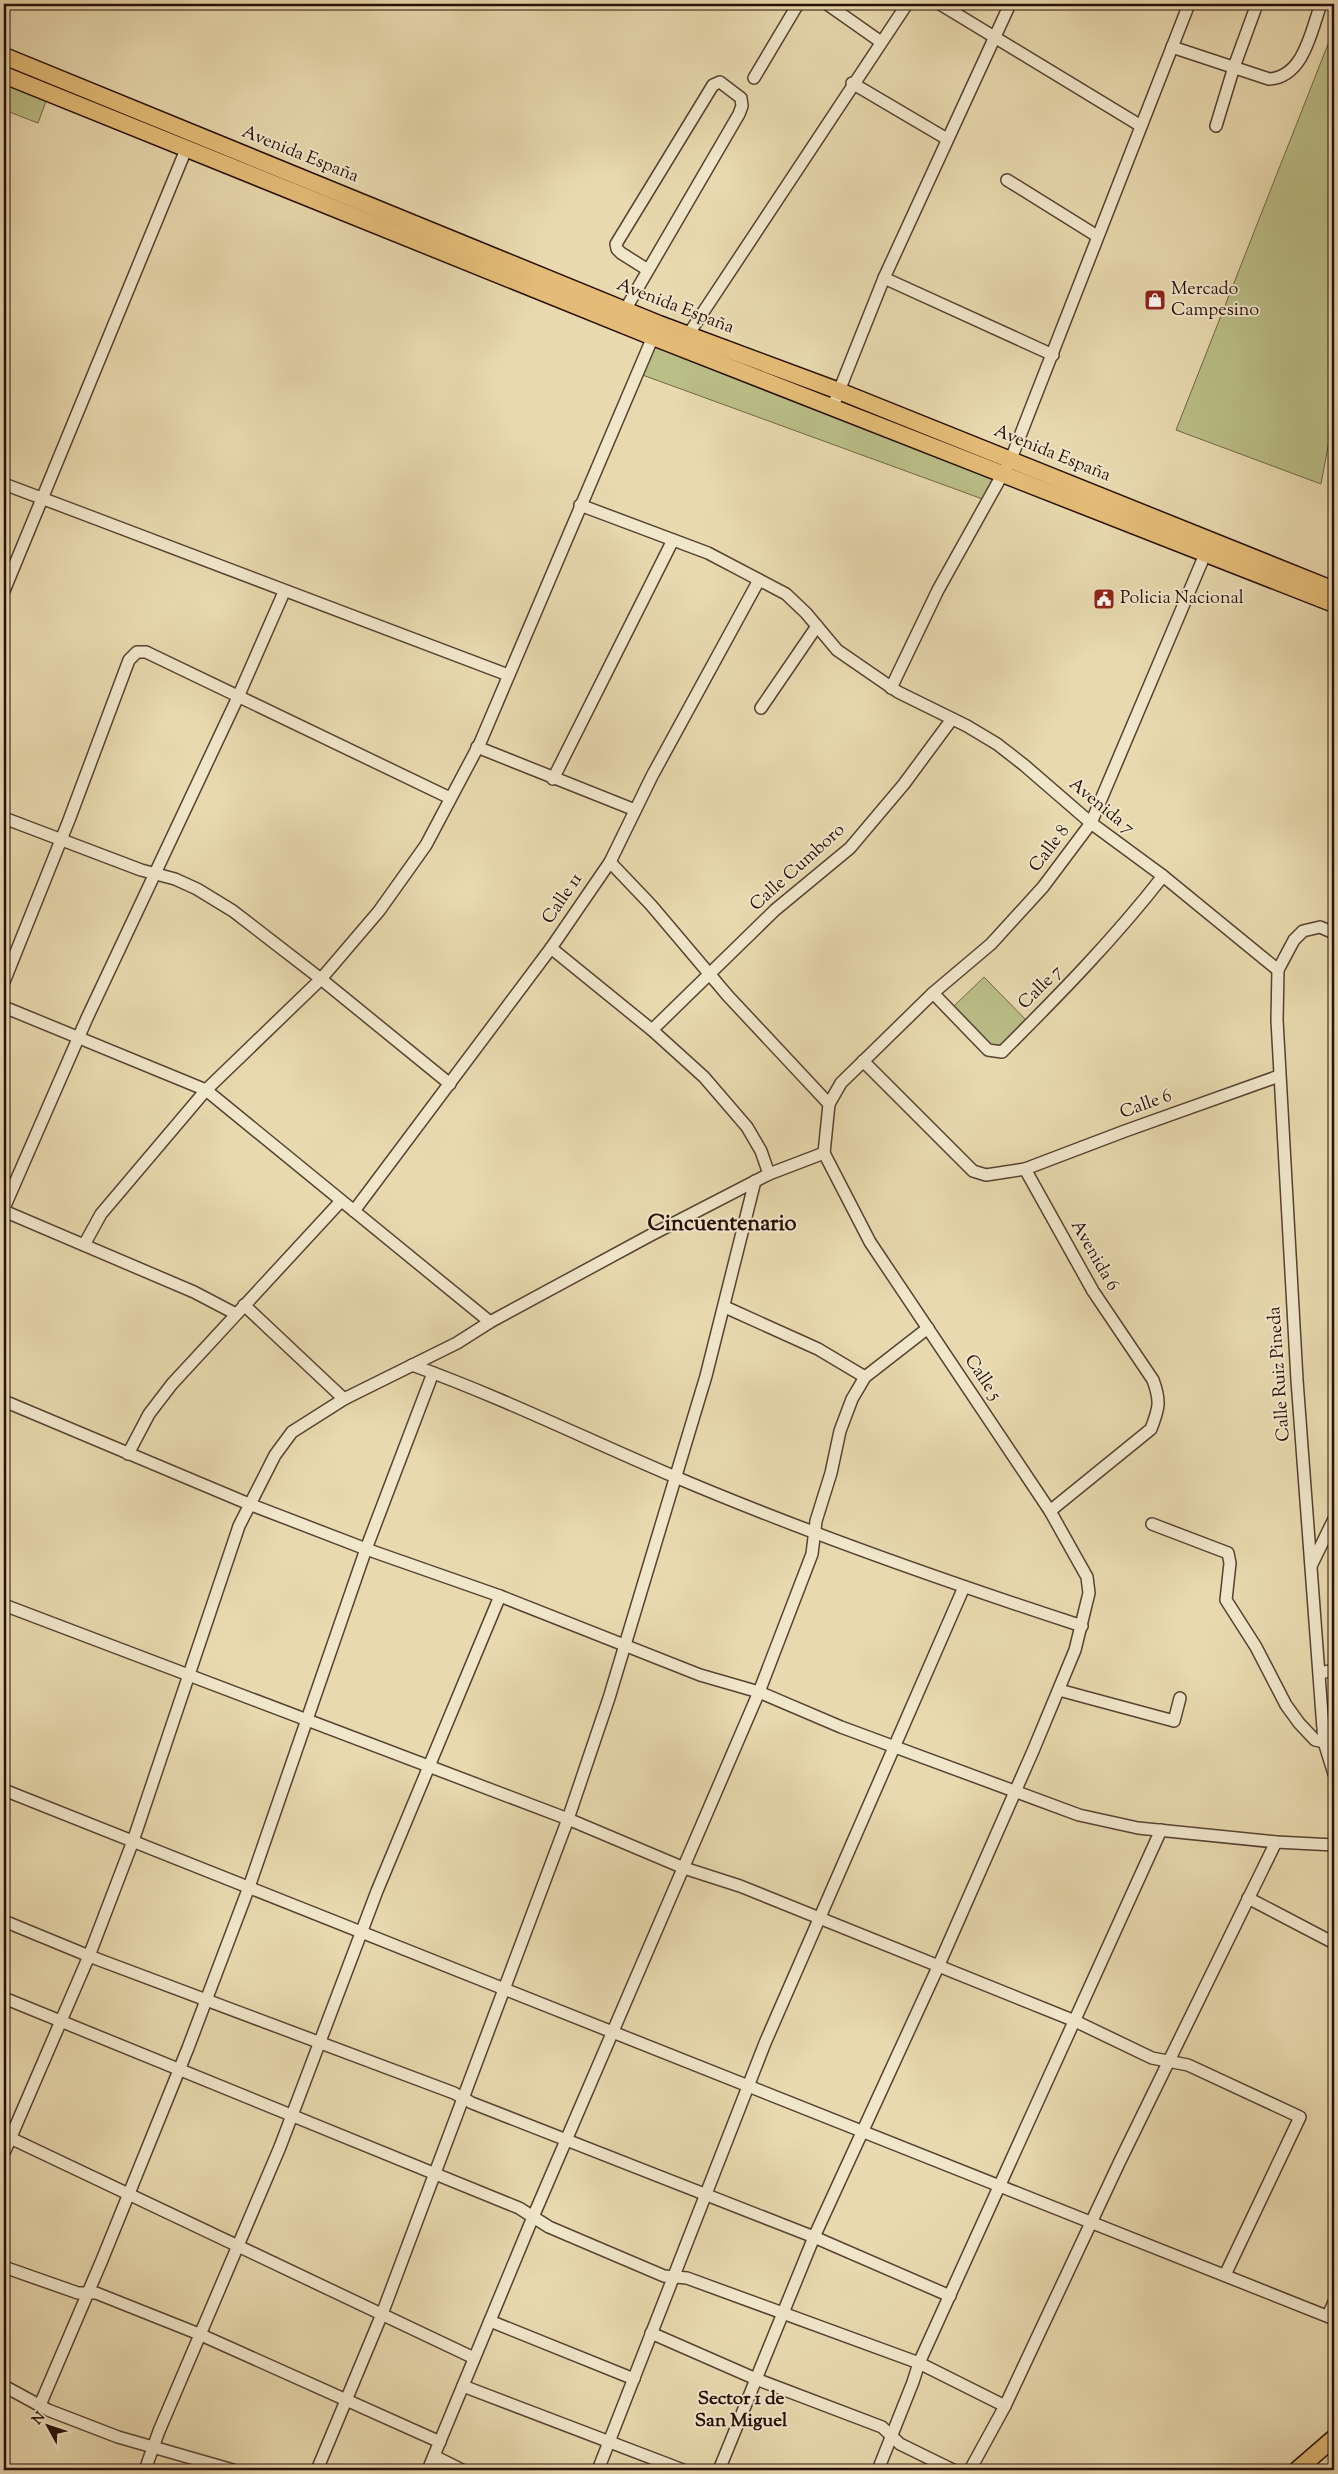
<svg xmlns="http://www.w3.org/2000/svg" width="1338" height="2474" viewBox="0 0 1338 2474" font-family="'Sorts Mill Goudy',serif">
  <rect width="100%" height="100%" fill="#e8d9ae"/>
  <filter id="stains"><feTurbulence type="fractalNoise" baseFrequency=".004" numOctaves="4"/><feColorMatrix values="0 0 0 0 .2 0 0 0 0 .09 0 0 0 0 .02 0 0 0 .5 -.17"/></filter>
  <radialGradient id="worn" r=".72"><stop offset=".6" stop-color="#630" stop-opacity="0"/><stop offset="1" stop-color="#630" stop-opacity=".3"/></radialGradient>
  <g fill="#babe87" stroke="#706647">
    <path d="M1334,29V414L1321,484L1176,430Z"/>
    <path d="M4,75L49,93L38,123L4,110Z"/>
    <path d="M653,337L1003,473L988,501L637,373Z"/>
    <path d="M984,977L1028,1022L996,1052L953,1007Z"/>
  </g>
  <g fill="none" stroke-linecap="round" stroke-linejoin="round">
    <g stroke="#574231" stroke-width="14">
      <g id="minor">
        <path d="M827,4L881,42"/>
        <path d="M940,4L1141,126"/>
        <path d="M1172,47L1269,79C1304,77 1311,31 1321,4"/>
        <path d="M754,78L798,4"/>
        <path d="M852,83L947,139"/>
        <path d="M1216,126L1234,67L1257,4"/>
        <path d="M1007,180L1097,236"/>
        <path d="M884,278L1053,355"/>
        <path d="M625,310L739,114L742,106L741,98L720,82L713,85L616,244L617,249L621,253L648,270"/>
        <path d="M688,335L907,4"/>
        <path d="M833,406L884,278L1010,4"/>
        <path d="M4,484C172,547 339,612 508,675"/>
        <path d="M580,505L708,553L786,594L806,613L837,650L898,692L967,726L997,744L1024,765L1091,823L1163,876L1278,970"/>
        <path d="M4,591L187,147"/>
        <path d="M891,688L938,590L1011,459L1189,4"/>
        <path d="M761,708L817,626"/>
        <path d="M477,747L635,810"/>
        <path d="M553,779L673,540"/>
        <path d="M4,818L141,870L175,879L197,889L233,911L321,979L450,1084"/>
        <path d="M610,862L651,905L728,996L829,1104L824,1153"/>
        <path d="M1334,933L1320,927L1303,931L1294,940L1278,970L1277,1020L1297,1380L1324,1742L1334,1774"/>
        <path d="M551,948L652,1030L704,1077L747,1127L761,1151L769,1174"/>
        <path d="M4,982L69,820L129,660L137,652H146L450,798"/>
        <path d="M933,993L988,1050L1002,1052C1058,996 1114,939 1163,876"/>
        <path d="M4,1007L206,1090L490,1322"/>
        <path d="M652,1030L775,910L850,848L904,784L952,719"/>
        <path d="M863,1061L973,1171L986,1175L1025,1169L1093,1291L1153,1380C1161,1402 1159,1408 1151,1429L1050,1511"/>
        <path d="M829,1104L841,1083L933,993L991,944L1043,887L1091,823L1206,552"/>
        <path d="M1025,1169L1125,1131L1279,1076"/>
        <path d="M4,1208L87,1018L238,697L284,592"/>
        <path d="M4,1211L194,1292L236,1314"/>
        <path d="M354,1211L551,948L610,862L652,776L759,580"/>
        <path d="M84,1245L101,1214L206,1090L321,979L379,911L426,845L480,743L655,332"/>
        <path d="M244,1305L344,1399"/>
        <path d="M725,1307L818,1349L865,1377"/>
        <path d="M412,1365C501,1397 586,1439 673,1476C807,1533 944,1581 1082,1626"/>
        <path d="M4,1401L249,1504L366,1549L500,1596L700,1675L759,1692L841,1727L1079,1815L1138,1828L1276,1842L1334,1845"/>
        <path d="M128,1454L149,1414L172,1384L341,1201"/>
        <path d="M1152,1524L1228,1553L1230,1563L1226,1600L1256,1647L1286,1705L1299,1723L1315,1740L1334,1744"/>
        <path d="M1312,1564L1334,1519"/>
        <path d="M4,1605L568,1819L684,1868L740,1886L1075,2021L1152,2058L1188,2065L1300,2117L1225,2275"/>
        <path d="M1320,1673L1334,1670"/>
        <path d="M1059,1690L1174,1721L1180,1698"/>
        <path d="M4,1790L1334,2319"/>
        <path d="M1248,1898L1334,1943"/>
        <path d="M4,1921L89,1956L454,2093L472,2103L814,2237L950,2296"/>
        <path d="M4,1998L519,2208L549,2227L664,2276L687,2278L919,2363L1005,2406"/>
        <path d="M4,2135L474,2358"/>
        <path d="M4,2153L89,1956L133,1841L239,1526L275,1455L292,1432L344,1399L457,1343L490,1322L649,1236L769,1174L824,1153"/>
        <path d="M4,2267L78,2293H96L199,2334L440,2442"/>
        <path d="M1328,2316L1334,2302"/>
        <path d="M490,2321L634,2379"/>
        <path d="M651,2333L756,2379L882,2427L900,2444L953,2470"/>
        <path d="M4,2386L48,2410L118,2437L233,2470"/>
        <path d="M463,2386L683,2470"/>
        <path d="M40,2405L102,2260L188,2048L249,1887L366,1549L433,1373"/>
        <path d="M434,2456L462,2470"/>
        <path d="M145,2470L159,2431L280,2147L377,1891L500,1596"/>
        <path d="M317,2470L382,2314L568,1819L609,1698L706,1376L755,1181"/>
        <path d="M428,2470L533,2217L759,1692L812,1554L816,1521L831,1473L840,1431L852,1399L865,1377L928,1328"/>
        <path d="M598,2470L765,2043L964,1587"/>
        <path d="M719,2470L814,2237L938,1967L1033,1751L1075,1650L1089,1593L1087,1577L1050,1511L870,1242L824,1153"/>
        <path d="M878,2470L913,2382L919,2363L1161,1830"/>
        <path d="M970,2470L1005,2406L1120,2161L1276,1842"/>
      </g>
    </g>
    <g stroke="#270f07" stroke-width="19">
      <g id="highway">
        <path d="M4,56L659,324L839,391L1334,590"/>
        <path d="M4,75L653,337L1334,604"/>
        <path d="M1297,2470L1334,2438"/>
      </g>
    </g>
    <use href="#minor" stroke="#f0e6ca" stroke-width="11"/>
    <use href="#highway" stroke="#e4bc77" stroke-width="16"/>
  </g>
  <defs>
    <g id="shop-square" transform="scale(1.125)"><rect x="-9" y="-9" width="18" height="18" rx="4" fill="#8f2418" stroke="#f0e6ca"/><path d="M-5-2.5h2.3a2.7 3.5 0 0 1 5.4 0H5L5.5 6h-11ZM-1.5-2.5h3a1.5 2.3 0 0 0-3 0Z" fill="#fff"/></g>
    <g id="civic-square" transform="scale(1.125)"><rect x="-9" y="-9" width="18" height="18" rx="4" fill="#8f2418" stroke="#f0e6ca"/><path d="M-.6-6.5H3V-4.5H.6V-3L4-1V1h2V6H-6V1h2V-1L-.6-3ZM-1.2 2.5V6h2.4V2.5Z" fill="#fff"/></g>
  </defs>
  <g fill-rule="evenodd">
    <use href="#shop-square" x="1155" y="300"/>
    <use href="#civic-square" x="1104" y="599"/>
  </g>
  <g text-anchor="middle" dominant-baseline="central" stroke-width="4" stroke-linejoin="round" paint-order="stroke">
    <g font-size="18" fill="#270f07" stroke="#f0e6ca">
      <text transform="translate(300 155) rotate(22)">Avenida España</text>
      <text transform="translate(675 307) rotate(21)">Avenida España</text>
      <text transform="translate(1052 454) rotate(22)">Avenida España</text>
      <text transform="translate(1101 807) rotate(39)">Avenida 7</text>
      <text transform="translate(1050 849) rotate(-53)">Calle 8</text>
      <text transform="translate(798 868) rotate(-42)">Calle Cumboro</text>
      <text transform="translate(563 899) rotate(-56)">Calle 11</text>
      <text transform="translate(1041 988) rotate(-45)">Calle 7</text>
      <text transform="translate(1146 1105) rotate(-20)">Calle 6</text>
      <text transform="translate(1094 1256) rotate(60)">Avenida 6</text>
      <text transform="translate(1280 1374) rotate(-94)">Calle Ruiz Pineda</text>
      <text transform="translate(982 1378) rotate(56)">Calle 5</text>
    </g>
    <g font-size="18" fill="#270f07" stroke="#f0e6ca" text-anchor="start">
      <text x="1171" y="290">Mercado<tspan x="1171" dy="21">Campesino</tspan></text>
      <text x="1120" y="599">Policia Nacional</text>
    </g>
    <g font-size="19" font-weight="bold" fill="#270f07" stroke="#f0e6ca">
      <text x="741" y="2399">Sector 1 de<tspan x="741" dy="22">San Miguel</tspan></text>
    </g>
    <g font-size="22" font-weight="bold" fill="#270f07" stroke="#f0e6ca">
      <text x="722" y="1225">Cincuentenario</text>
    </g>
  </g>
  <rect width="1338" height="2474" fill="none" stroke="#e8d9ae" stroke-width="20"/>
  <rect x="5" y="5" width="1328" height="2464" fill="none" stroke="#270f07" stroke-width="2.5"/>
  <rect x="10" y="10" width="1318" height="2454" fill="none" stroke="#270f07"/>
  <g transform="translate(48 2426) rotate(310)" stroke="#f0e6ca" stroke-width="4" paint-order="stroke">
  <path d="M0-4L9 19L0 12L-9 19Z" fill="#270f07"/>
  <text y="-8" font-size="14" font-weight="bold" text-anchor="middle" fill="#270f07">N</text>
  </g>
  <rect width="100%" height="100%" filter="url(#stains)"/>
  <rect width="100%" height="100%" fill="url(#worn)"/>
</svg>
